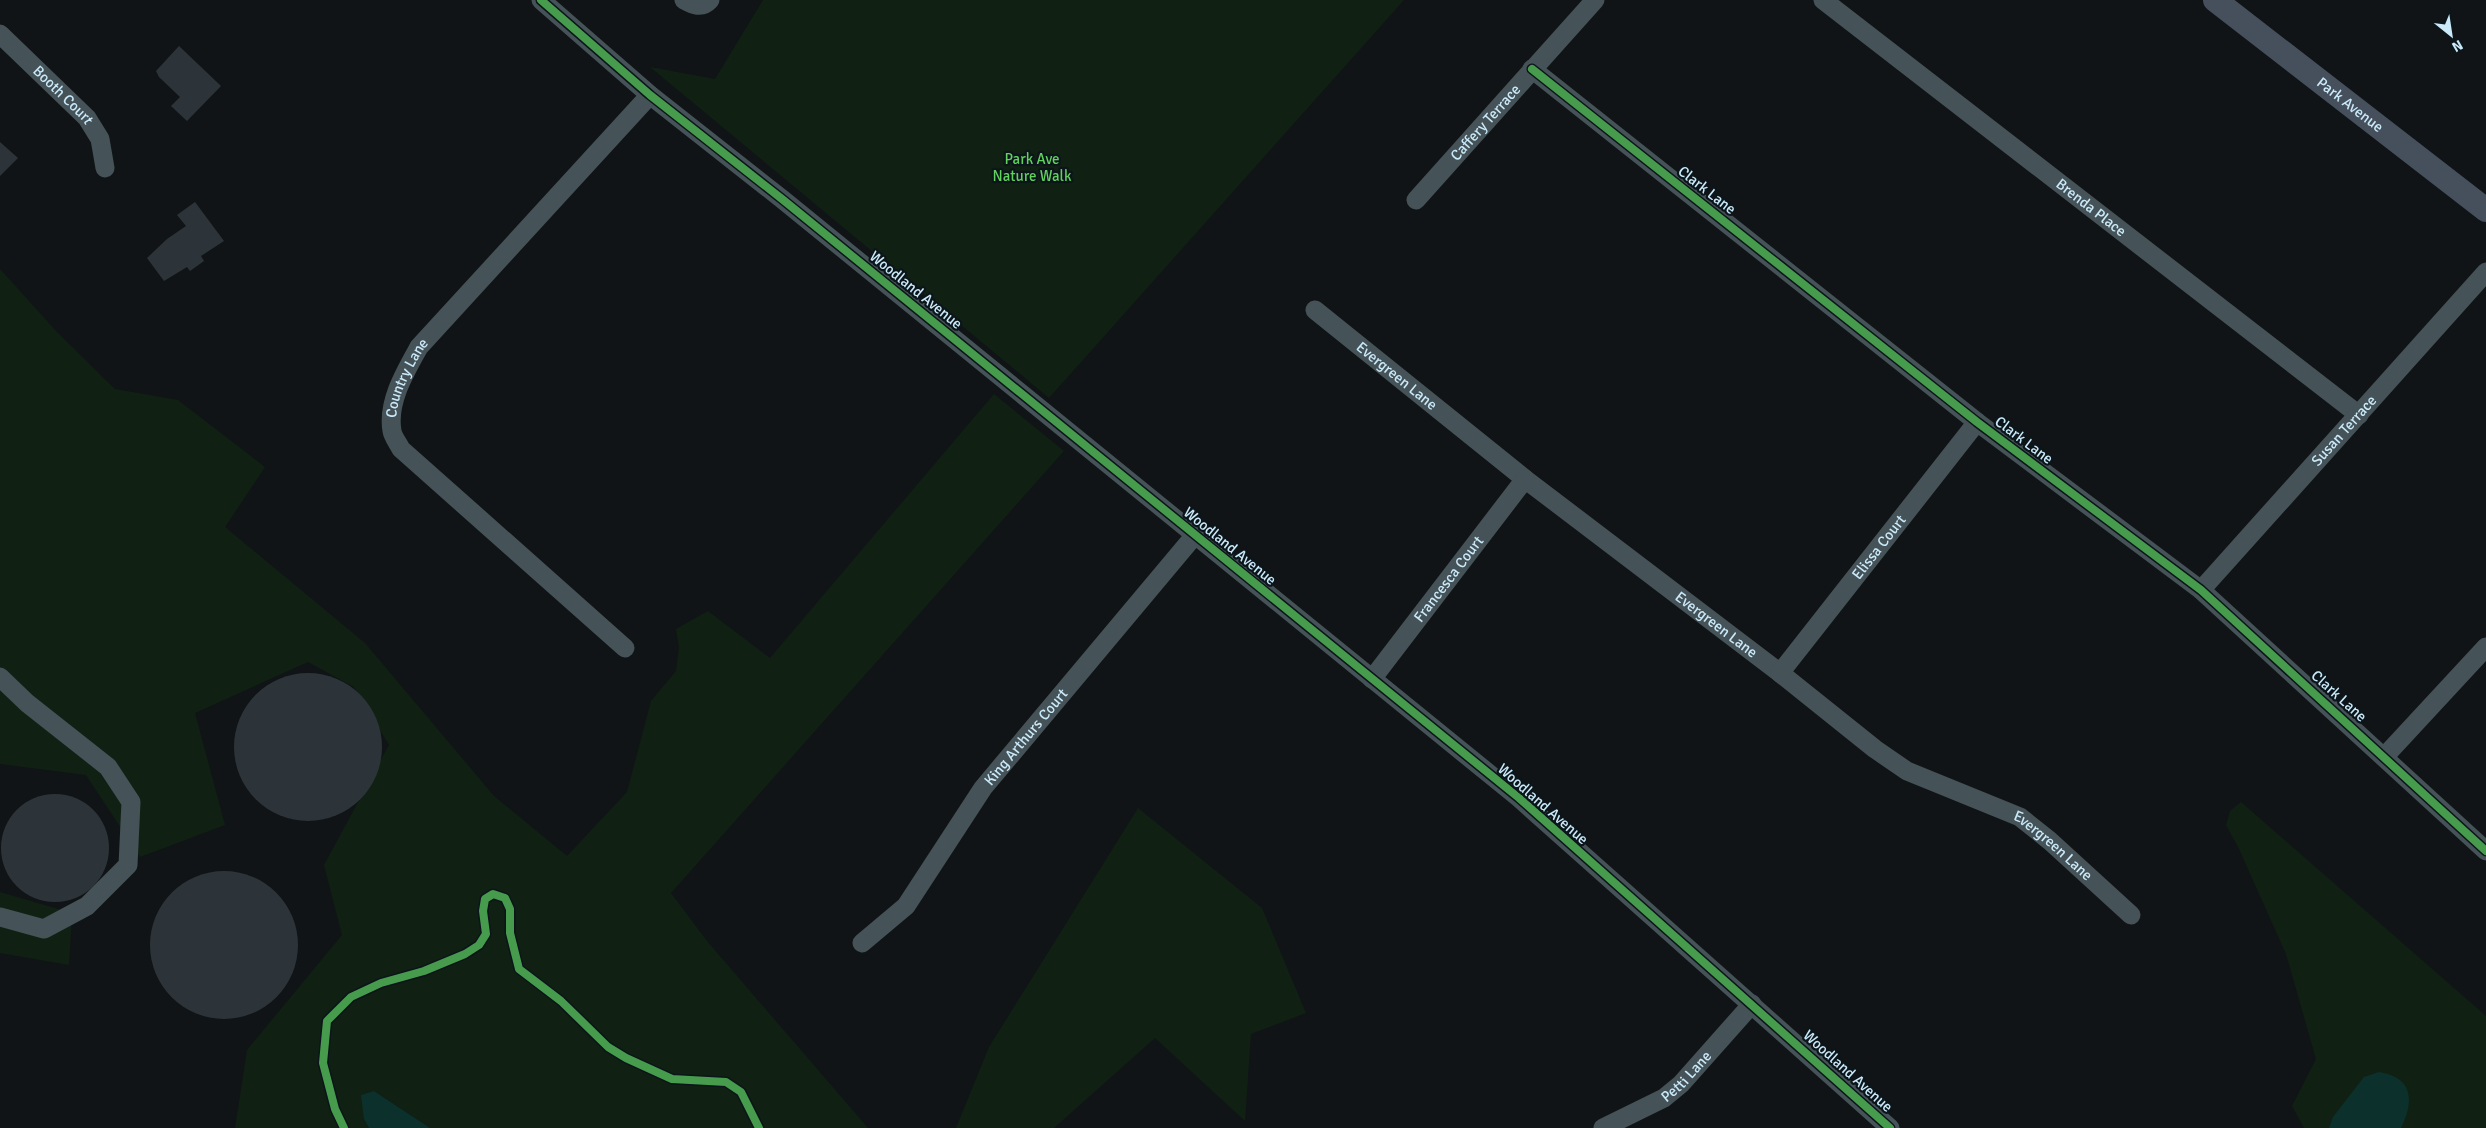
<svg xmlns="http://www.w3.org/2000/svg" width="2486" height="1128" viewBox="0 0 2486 1128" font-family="Signika,sans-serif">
  <rect width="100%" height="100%" fill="#101416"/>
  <g fill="#102114">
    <path d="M763,0H1404L1049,398L650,67L715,79Z"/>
    <path d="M0,269L57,332L115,389L178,400L265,467L225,527L365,643L494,796L567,856L627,792L651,701L676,671L679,647L676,629L708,611L770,658L994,394L1064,451L671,893L707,941L868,1128H430L374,1091L364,1119L369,1128H235L247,1050L342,935L324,865L389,745L354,687L308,662L195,713L225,825L140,857L86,775L0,764Z"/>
    <path d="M2241,802L2486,1016V1128H2304L2292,1106L2316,1059L2286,954L2239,849L2226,825L2230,811Z"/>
    <path d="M1138,808L1262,908L1306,1013L1251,1034L1245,1121L1155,1038L1054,1128H956L989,1047Z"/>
    <path d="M0,892L72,913L69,965L0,953Z"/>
  </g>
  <g fill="#0c302c">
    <path d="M2379,1072C2412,1077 2415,1100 2401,1128H2329L2333,1117L2364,1077Z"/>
    <path d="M374,1091L430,1128H369L364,1119L361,1095Z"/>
  </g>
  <g fill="#2c3439">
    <path d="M179,46L221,86L187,121L171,106L180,97L159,77L156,71Z"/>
    <path d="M0,142L18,158L0,176Z"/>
    <path d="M195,202L224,241L201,256L204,261L190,271L187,267L164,281L147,258L167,239L186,226L177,215Z"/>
    <circle cx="308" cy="747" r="74"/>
    <circle cx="55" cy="848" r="54"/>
    <circle cx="224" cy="945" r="74"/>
  </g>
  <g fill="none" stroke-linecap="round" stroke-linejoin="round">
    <g stroke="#455257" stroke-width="19">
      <path d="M541,0L650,95L782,199L1519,798L1890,1128"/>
      <path d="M684,0C693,5 702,9 710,0"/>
      <path id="s1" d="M1823,0L2359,415"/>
      <path id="s2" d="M0,34L87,118L100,139L105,168"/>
      <path d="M1532,69L1977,422L2201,590L2486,851"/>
      <path id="s3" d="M1416,200L1595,0"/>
      <path id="s4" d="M1315,310L1525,479L1780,673L1875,749L1907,771L2020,817L2050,841L2131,915"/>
      <path id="s5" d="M2201,590L2486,272"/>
      <path id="s6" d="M625,648L401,449C398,443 393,437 392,431C387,402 405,372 419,347L650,95"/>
      <path id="s7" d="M1780,673L1977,422"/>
      <path d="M0,677L27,703L108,767L131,802L128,865L87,906L44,929L0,917"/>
      <path id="s8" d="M1372,679L1525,479"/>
      <path d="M2385,756L2486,647"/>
      <path id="s9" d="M862,943L906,906L983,788L1195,535"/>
      <path id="s10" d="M1603,1128L1664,1098L1681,1084L1752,1004"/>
    </g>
    <path stroke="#464f5c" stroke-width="24" id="s11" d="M2215,0L2486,210"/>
    <g stroke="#0c151a" stroke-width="11">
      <g id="cycleway">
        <path d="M541,0L650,95L782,199L1519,798L1890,1128"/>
        <path d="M1532,69L1977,422L2201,590L2486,851"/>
        <path d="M344,1128L335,1109L323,1063L327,1021L351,997L381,983L424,971L465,954L479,945L486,934L483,911L485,899L493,894L505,898L510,909V933L519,969L561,1001L608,1047L626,1058L672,1079L726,1082L741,1092L759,1128"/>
      </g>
    </g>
    <use href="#cycleway" stroke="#469c4c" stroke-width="8"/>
  </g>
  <g text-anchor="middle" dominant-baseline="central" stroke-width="4.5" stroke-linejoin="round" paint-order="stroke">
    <g font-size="15" fill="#caeafa" stroke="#0c151a">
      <text stroke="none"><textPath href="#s2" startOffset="88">Booth Court</textPath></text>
      <text stroke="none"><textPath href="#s11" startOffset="171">Park Avenue</textPath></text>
      <text stroke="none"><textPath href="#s3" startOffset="104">Caffery Terrace</textPath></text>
      <text transform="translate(1707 190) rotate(38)">Clark Lane</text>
      <text stroke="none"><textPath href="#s1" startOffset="339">Brenda Place</textPath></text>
      <text transform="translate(916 290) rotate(39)">Woodland Avenue</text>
      <text stroke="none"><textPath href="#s4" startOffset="105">Evergreen Lane</textPath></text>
      <text stroke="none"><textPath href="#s6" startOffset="376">Country Lane</textPath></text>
      <text stroke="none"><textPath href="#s5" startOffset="214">Susan Terrace</textPath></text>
      <text transform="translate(2024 440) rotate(37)">Clark Lane</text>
      <text transform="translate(1230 546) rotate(39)">Woodland Avenue</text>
      <text stroke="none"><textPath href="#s7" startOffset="160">Elissa Court</textPath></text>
      <text stroke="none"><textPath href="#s8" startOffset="126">Francesca Court</textPath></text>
      <text stroke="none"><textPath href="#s4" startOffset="510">Evergreen Lane</textPath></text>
      <text transform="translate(2339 696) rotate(42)">Clark Lane</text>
      <text stroke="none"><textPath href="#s9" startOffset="265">King Arthurs Court</textPath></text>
      <text transform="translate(1543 804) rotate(41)">Woodland Avenue</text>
      <text stroke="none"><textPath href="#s4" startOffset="916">Evergreen Lane</textPath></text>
      <text transform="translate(1848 1071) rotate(42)">Woodland Avenue</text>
      <text stroke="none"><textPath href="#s10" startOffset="99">Petti Lane</textPath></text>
    </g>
    <g font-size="15" fill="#61d25e" stroke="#0c151a">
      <text x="1032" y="159">Park Ave<tspan x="1032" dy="17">Nature Walk</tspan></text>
    </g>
  </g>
  <g transform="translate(2451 35) rotate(150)" stroke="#0c151a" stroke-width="4" paint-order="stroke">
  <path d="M0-4L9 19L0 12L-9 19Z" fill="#caeafa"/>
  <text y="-8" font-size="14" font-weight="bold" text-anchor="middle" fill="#caeafa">N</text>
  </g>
</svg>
